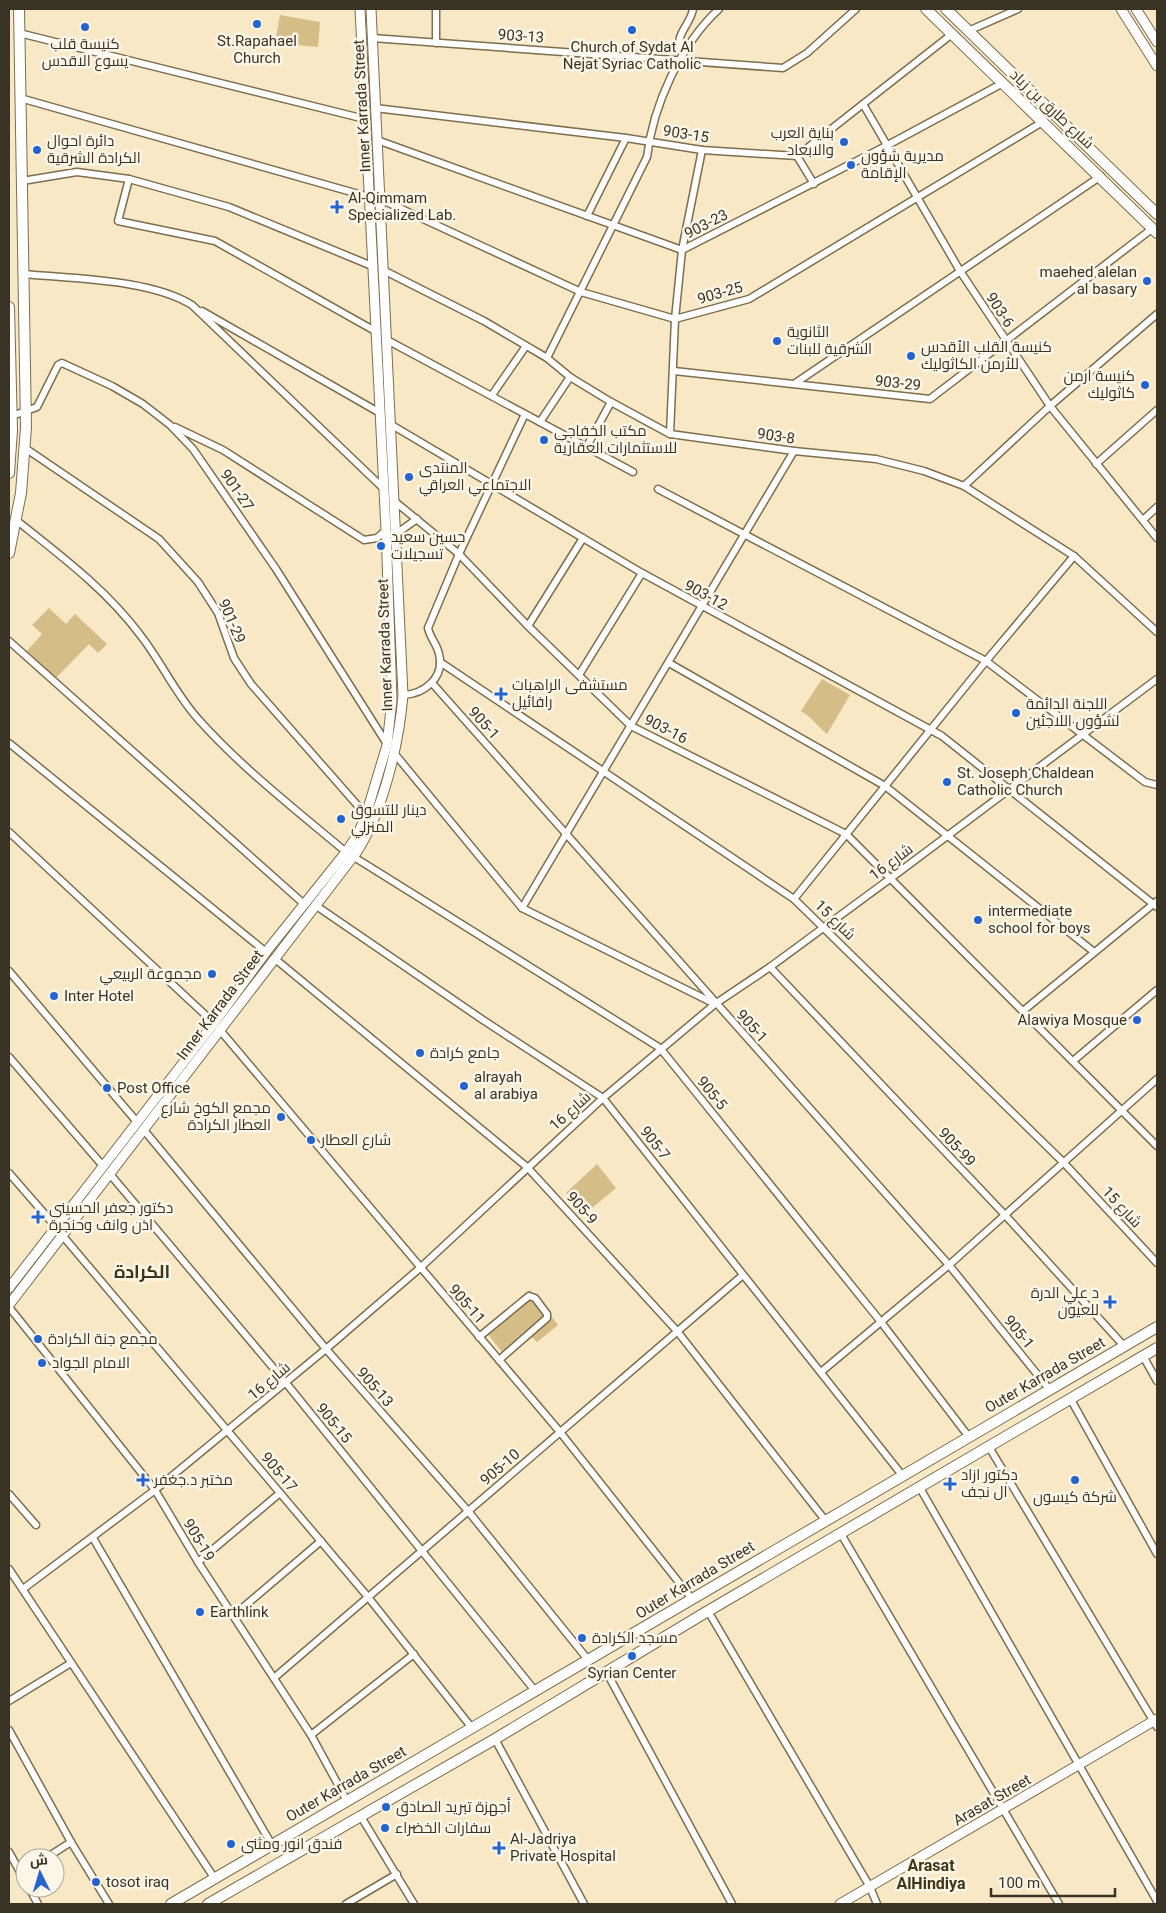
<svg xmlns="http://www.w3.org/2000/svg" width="1166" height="1913" viewBox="0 0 1166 1913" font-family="Roboto,Cairo,sans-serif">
  <rect width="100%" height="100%" fill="#f8e8c5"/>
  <g fill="#d4bd87">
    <path d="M280,15L320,22L318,47L275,43Z"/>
    <path d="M49,608L66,624L75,614L107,644L98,653L89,644L56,678L27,651L42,634L32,625Z"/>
    <path d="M822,679L850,695L827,734C817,726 813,718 801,711Z"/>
    <path d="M597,1164L616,1188L586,1213L566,1193Z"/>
    <path d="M530,1290L558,1325L537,1342L531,1336L505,1356L483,1328Z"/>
  </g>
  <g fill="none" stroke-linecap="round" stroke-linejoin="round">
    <g stroke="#7c6e4e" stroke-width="9">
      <g id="minor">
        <path d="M436,9V43"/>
        <path d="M968,31L1018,9"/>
        <path d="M19,33L365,119"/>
        <path d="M372,38L783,68L807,53L856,9"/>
        <path d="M683,53C671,37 691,25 693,9"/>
        <path d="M20,98L369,197"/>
        <path d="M863,104L960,271L1050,406L1157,538"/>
        <path d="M375,108L626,138L702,150L797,156L952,34"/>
        <path d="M377,140L682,250L886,146L1003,83"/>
        <path d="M797,156L814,184"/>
        <path d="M129,179L118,221L215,241L375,331"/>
        <path d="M22,181L77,172L129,179L229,207L372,266"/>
        <path d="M380,199L581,292L675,319L749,299L1044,121"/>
        <path d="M587,216L626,138"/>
        <path d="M383,270L484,321L547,358L570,377L611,402L670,434L794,451L876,459L924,471L964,486L1074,556L1157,632"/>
        <path d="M24,274C74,279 150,279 192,305L384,489"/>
        <path d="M202,311L380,413"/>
        <path d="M387,340L633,472"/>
        <path d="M547,358L647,157C653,105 681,44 719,9"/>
        <path d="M674,371L930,399L1153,228"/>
        <path d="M794,384L1101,176"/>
        <path d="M492,395L526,346"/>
        <path d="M12,416L37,407L58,365L62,363L112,386L143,404L170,425L193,449L276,569L387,744"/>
        <path d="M540,422L570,377"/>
        <path d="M390,424L642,573L942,736L1157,907"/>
        <path d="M175,427L223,450L364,540L377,538L386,530"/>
        <path d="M670,434L675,319L682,250L702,150"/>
        <path d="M25,448L159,539L198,582L218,613L234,658L251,684L366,815"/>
        <path d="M586,448L611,402"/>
        <path d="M1096,464L1157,410"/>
        <path d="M964,486L1050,406L1157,314"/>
        <path d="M658,489L986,661L1145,782L1157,785"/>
        <path d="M393,500L459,554L528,626L631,726L846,834L1157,1146"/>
        <path d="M16,520C60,555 107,590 141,636C162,663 176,695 199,720C243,769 296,810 346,852"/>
        <path d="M1143,520L1157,507"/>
        <path d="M396,539L400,531L417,519"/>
        <path d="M528,626L583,538"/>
        <path d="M9,641L304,904"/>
        <path d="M440,662L794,899L1064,1163L1157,1263"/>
        <path d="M669,663L885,786L1094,952"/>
        <path d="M579,675L642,573"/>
        <path d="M432,683L949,1265L1049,1389"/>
        <path d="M403,695C424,694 445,678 439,654C437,644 430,638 428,628L459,554L525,414"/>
        <path d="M9,743L266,952"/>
        <path d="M394,753L522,908L711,1002"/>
        <path d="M9,832L214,1023"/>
        <path d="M354,857L660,1048L881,1322L969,1437"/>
        <path d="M794,899L986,661L1074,556"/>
        <path d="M315,905L483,1020L603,1098L902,1475"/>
        <path d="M522,908L794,451"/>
        <path d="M274,958L527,1167L677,1331L825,1520"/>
        <path d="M770,967L1005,1215L1124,1346"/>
        <path d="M9,971L137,1122"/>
        <path d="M1023,1011L1157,901"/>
        <path d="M219,1029L560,1432L692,1599"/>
        <path d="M9,1057L103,1166"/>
        <path d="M1073,1061L1157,990"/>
        <path d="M143,1129L326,1349L468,1511L589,1661"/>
        <path d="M9,1173L56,1227"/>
        <path d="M109,1173L286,1383L536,1692"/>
        <path d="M62,1235L368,1597L472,1728"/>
        <path d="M9,1307L155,1490L198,1562L311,1735L347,1801"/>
        <path d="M479,1337L529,1296L535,1298L547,1314V1318L499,1360"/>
        <path d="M1143,1356L1157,1381"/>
        <path d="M821,1372L949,1265L1157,1079"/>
        <path d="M1070,1398L1157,1554"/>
        <path d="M989,1447L1157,1727"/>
        <path d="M920,1488L1157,1901"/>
        <path d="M9,1494L36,1525"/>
        <path d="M841,1534L1059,1904"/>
        <path d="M93,1538L272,1845"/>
        <path d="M198,1562L280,1493"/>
        <path d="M9,1569L215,1879"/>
        <path d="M23,1589L155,1490L326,1349L420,1268L603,1098L715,1004L770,967L891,878L1157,679"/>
        <path d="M708,1611L870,1887L877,1904"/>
        <path d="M233,1616L321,1541"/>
        <path d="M607,1673L732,1904"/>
        <path d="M274,1678L743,1275"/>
        <path d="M9,1701L71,1663"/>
        <path d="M9,1730L71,1842L109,1904"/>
        <path d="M311,1735L414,1654"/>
        <path d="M495,1739L584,1904"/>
        <path d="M360,1815L414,1904"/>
        <path d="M9,1852L25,1881"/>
        <path d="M46,1858L71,1842"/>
        <path d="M29,1888L38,1904"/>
        <path d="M346,1904L397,1874"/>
      </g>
    </g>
    <g stroke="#7c6e4e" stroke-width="11">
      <path id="tertiary" d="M840,1904L1157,1719"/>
    </g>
    <g stroke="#7c6e4e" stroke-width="11">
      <g id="secondary">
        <path d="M1121,9L1157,66"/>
        <path d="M1136,9L1157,42"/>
        <path d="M9,1288L214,1023L266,952L346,852L358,834L366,815L387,745L392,700L386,530L360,9"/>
        <path d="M9,1305L356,853C383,812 399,744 403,695L371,9"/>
      </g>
    </g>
    <g stroke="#7c6e4e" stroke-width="12">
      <g id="primary">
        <path d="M926,9L1157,233"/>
        <path d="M946,9L1157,214"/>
        <path d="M9,307L12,430L9,473"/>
        <path d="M9,553L21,493L26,427L19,9"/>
        <path d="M171,1904L1157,1327"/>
        <path d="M208,1904L495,1739L708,1611L1157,1348"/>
      </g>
    </g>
    <use href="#minor" stroke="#fff" stroke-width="6"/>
    <use href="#tertiary" stroke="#fff" stroke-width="9"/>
    <use href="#secondary" stroke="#fff" stroke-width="9"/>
    <use href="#primary" stroke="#fff" stroke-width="10"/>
  </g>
  <g fill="#2563d0" stroke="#fcf6e8" stroke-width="2">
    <circle cx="257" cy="24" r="5"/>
    <circle cx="85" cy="27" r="5"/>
    <circle cx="632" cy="30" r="5"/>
    <circle cx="844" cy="142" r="5"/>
    <circle cx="37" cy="150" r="5"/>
    <circle cx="851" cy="165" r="5"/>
    <path d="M334.5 199.5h5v5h5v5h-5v5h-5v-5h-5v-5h5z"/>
    <circle cx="1147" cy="281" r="5"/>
    <circle cx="777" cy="341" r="5"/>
    <circle cx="911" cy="356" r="5"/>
    <circle cx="1145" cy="385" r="5"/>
    <circle cx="544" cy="440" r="5"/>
    <circle cx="409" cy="477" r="5"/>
    <circle cx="381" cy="546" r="5"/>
    <path d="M498.5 686.5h5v5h5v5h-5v5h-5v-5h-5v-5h5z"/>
    <circle cx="1016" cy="713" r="5"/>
    <circle cx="947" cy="782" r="5"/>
    <circle cx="341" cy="819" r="5"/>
    <circle cx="978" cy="920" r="5"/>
    <circle cx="212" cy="974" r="5"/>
    <circle cx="54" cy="996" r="5"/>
    <circle cx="1137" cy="1020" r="5"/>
    <circle cx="420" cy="1053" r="5"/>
    <circle cx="464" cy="1086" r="5"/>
    <circle cx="107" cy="1088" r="5"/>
    <circle cx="281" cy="1117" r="5"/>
    <circle cx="311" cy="1140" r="5"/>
    <path d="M35.5 1209.5h5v5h5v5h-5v5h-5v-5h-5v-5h5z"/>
    <path d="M1107.5 1294.5h5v5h5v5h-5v5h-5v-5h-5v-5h5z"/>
    <circle cx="38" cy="1339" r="5"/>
    <circle cx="42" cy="1363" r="5"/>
    <path d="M140.5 1472.5h5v5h5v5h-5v5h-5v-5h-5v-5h5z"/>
    <circle cx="1075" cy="1480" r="5"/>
    <path d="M947.5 1476.5h5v5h5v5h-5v5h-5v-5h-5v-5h5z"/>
    <circle cx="200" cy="1612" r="5"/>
    <circle cx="582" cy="1638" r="5"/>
    <circle cx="632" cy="1656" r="5"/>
    <circle cx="386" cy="1807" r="5"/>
    <circle cx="385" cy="1828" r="5"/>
    <circle cx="231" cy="1844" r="5"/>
    <path d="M496.5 1840.5h5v5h5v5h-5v5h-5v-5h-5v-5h5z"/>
    <circle cx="96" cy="1882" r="5"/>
  </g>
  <g text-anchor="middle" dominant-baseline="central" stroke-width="5" stroke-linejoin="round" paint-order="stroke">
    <g font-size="15" fill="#393325" stroke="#fcf6e8">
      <text transform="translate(521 36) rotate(4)">903-13</text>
      <text transform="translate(362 106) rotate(-93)">Inner Karrada Street</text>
      <text transform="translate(1052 109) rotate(43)">شارع طارق بن زياد</text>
      <text transform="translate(686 134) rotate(9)">903-15</text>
      <text transform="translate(706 224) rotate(-27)">903-23</text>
      <text transform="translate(720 293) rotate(-16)">903-25</text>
      <text transform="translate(1000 310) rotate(57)">903-6</text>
      <text transform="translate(898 383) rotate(6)">903-29</text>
      <text transform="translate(776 436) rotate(8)">903-8</text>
      <text transform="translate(237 490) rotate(55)">901-27</text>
      <text transform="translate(706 595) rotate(29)">903-12</text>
      <text transform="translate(232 621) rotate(67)">901-29</text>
      <text transform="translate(385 645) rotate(-92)">Inner Karrada Street</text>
      <text transform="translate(484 723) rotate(48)">905-1</text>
      <text transform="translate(666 729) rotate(27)">903-16</text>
      <text transform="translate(891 862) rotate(-37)">شارع 16</text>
      <text transform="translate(835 920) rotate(44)">شارع 15</text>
      <text transform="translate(220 1005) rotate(-53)">Inner Karrada Street</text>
      <text transform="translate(752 1026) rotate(48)">905-1</text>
      <text transform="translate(712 1093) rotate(51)">905-5</text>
      <text transform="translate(570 1111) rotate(-42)">شارع 16</text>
      <text transform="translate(655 1143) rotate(52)">905-7</text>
      <text transform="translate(957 1147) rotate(47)">905-99</text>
      <text transform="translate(1122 1207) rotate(47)">شارع 15</text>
      <text transform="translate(582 1208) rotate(48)">905-9</text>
      <text transform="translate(467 1304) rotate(49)">905-11</text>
      <text transform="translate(1019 1332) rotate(51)">905-1</text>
      <text transform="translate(1045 1375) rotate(-30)">Outer Karrada Street</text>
      <text transform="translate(269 1381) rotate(-40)">شارع 16</text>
      <text transform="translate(375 1387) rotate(49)">905-13</text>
      <text transform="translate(334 1423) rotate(51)">905-15</text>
      <text transform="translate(500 1467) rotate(-41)">905-10</text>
      <text transform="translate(279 1472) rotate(50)">905-17</text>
      <text transform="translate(199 1540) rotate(59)">905-19</text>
      <text transform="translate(695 1580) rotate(-31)">Outer Karrada Street</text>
      <text transform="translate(346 1784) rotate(-30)">Outer Karrada Street</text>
      <text transform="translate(992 1800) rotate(-30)">Arasat Street</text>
    </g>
    <g font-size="15" fill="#393325" stroke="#fcf6e8" text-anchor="start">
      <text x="257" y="41" text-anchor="middle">St.Rapahael<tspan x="257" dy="17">Church</tspan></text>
      <text x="85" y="44" text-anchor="middle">كنيسة قلب<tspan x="85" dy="17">يسوع الاقدس</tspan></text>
      <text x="632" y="47" text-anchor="middle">Church of Sydat Al<tspan x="632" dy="17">Nejat Syriac Catholic</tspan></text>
      <text x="834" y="133" text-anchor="end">بناية العرب<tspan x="834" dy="17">والابعاد</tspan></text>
      <text x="47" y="141">دائرة احوال<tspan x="47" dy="17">الكرادة الشرقية</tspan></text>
      <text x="861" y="156">مديرية شؤون<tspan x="861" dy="17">الإقامة</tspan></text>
      <text x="348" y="198">Al-Qimmam<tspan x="348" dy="17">Specialized Lab.</tspan></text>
      <text x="1137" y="272" text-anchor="end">maehed alelan<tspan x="1137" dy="17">al basary</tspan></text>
      <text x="787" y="332">الثانوية<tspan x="787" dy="17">الشرقية للبنات</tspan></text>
      <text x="921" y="347">كنيسة القلب الأقدس<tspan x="921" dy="17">للأرمن الكاثوليك</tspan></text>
      <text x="1135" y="376" text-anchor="end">كنيسة ارمن<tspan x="1135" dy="17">كاثوليك</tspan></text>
      <text x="554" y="431">مكتب الخفاجي<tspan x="554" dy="17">للاستثمارات العقارية</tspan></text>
      <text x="419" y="468">المنتدى<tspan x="419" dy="17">الاجتماعي العراقي</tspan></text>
      <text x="391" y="537">حسين سعيد<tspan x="391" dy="17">تسجيلات</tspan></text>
      <text x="512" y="685">مستشفى الراهبات<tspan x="512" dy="17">رافائيل</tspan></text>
      <text x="1026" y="704">اللجنة الدائمة<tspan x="1026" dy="17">لشؤون اللاجئين</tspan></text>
      <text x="957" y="773">St. Joseph Chaldean<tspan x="957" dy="17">Catholic Church</tspan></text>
      <text x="351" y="810">دينار للتسوق<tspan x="351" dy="17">المنزلي</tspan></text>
      <text x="988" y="911">intermediate<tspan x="988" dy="17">school for boys</tspan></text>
      <text x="202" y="974" text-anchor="end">مجموعة الربيعي</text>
      <text x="64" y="996">Inter Hotel</text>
      <text x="1127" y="1020" text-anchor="end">Alawiya Mosque</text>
      <text x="430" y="1053">جامع كرادة</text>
      <text x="474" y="1077">alrayah<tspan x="474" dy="17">al arabiya</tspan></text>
      <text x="117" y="1088">Post Office</text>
      <text x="271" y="1108" text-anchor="end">مجمع الكوخ شارع<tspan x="271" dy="17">العطار الكرادة</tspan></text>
      <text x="321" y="1140">شارع العطار</text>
      <text x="49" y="1208">دكتور جعفر الحسيني<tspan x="49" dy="17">اذن وانف وحنجرة</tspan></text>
      <text x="1099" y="1293" text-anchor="end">د علي الدرة<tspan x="1099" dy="17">للعيون</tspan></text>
      <text x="48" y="1339">مجمع جنة الكرادة</text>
      <text x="52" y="1363">الامام الجواد</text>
      <text x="961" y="1475">دكتور ازاد<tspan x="961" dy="17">ال نجف</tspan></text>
      <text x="154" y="1480">مختبر د.جغفر</text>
      <text x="1075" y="1497" text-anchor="middle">شركة كيسون</text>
      <text x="210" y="1612">Earthlink</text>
      <text x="592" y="1638">مسجد الكرادة</text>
      <text x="632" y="1673" text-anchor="middle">Syrian Center</text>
      <text x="396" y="1807">أجهزة تبريد الصادق</text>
      <text x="395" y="1828">سفارات الخضراء</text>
      <text x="510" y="1839">Al-Jadriya<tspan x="510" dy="17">Private Hospital</tspan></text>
      <text x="241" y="1844">فندق انور ومثنى</text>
      <text x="106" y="1882">tosot iraq</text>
    </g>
    <g font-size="16" font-weight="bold" fill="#413517" stroke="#fcf6e8">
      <text x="931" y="1865">Arasat<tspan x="931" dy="18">AlHindiya</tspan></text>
    </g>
    <g font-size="18" font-weight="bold" fill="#413517" stroke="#fcf6e8">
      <text x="142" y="1271">الكرادة</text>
    </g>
  </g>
  <rect width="1166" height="1913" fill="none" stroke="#393325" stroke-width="20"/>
  <g transform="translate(40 1873) rotate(355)"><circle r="24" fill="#fcf6e8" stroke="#aea89a"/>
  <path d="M0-4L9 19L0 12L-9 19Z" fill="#2563d0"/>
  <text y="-8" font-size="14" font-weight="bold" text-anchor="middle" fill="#393325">ش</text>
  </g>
  <path d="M991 1888v8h124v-8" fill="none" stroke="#393325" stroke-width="2.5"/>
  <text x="998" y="1888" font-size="15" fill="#393325" stroke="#fcf6e8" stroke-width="4" paint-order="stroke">100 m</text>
</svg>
